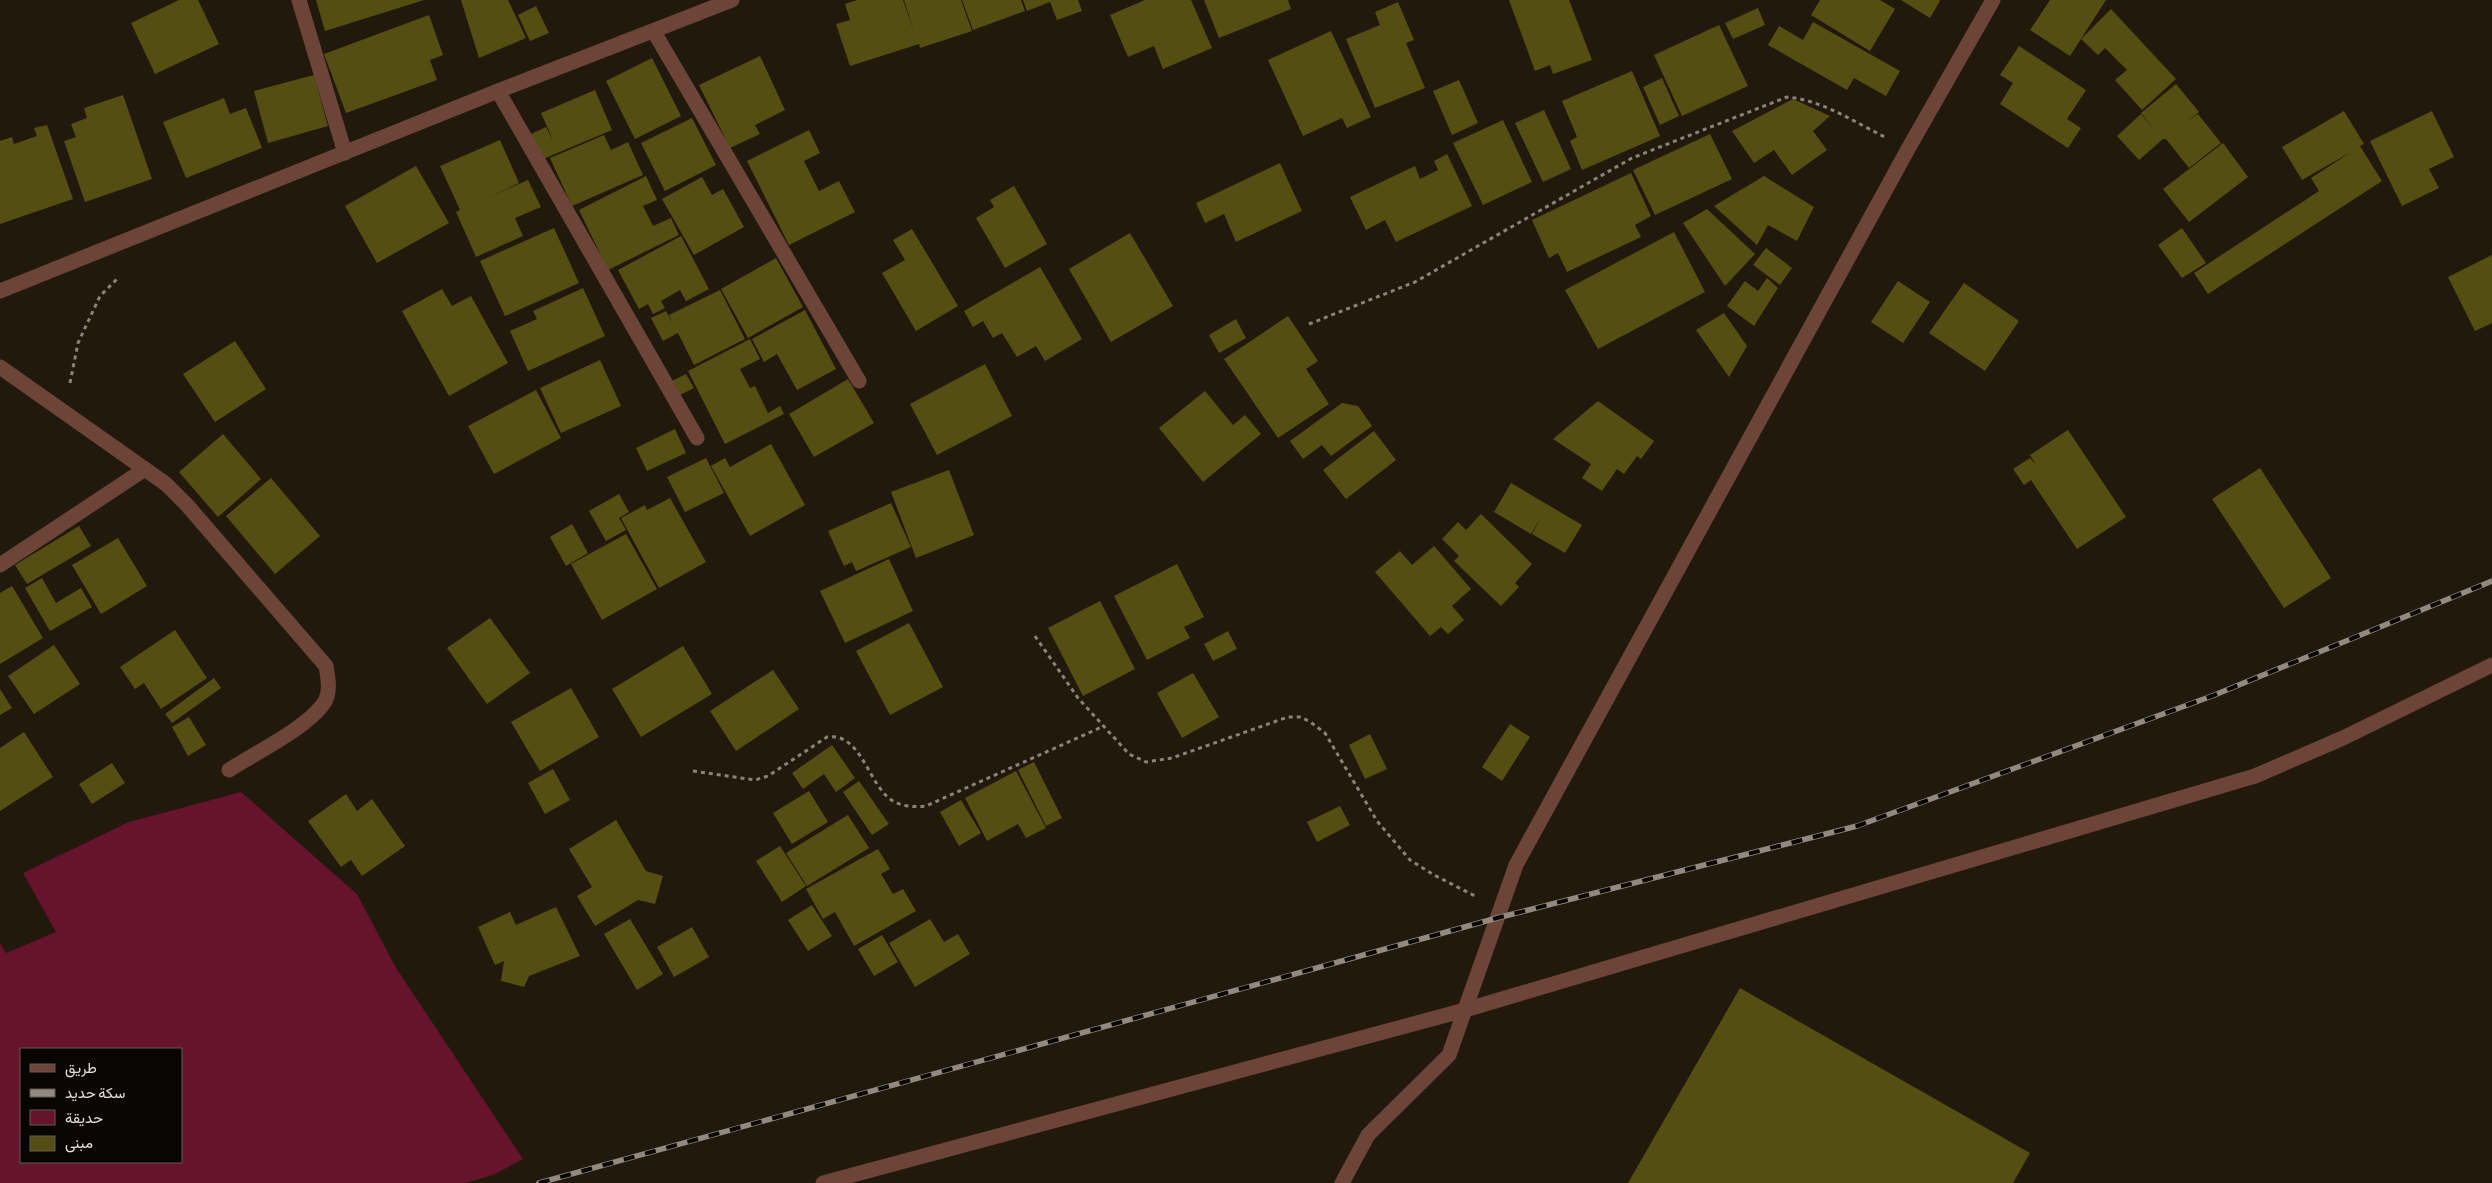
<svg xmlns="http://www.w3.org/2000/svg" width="2492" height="1183" viewBox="0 0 2492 1183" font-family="'Alegreya Sans',Vazirmatn,sans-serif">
  <rect width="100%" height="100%" fill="#22190d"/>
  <path fill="#66132d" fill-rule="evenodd" d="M241,792L357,894L396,968L523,1159L493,1175L465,1183H0V943L6,953L56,932L23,873L129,822ZM21,1049H181V1162H21Z"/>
  <g fill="#554e13">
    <path d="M179,0H198L219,44L155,74L131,23Z"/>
    <path d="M316,0H424L325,31Z"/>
    <path d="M461,0H508L526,38L479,58Z"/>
    <path d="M857,0H903L914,32L904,0H961L972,31L920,48L919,44L850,66L836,24L850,20L845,4Z"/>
    <path d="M962,0H1021L1025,11L973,30Z"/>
    <path d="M1023,0H1078L1082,11L1057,20L1050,2L1027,11Z"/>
    <path d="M1145,0H1191L1212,48L1163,69L1154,46L1128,57L1110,15Z"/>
    <path d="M1204,0H1288L1291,9L1219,38Z"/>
    <path d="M1509,0H1569L1592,60L1553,74L1550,65L1535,71Z"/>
    <path d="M1820,0H1880L1895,9L1870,51L1811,15Z"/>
    <path d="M1901,0H1939L1940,1L1930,18Z"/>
    <path d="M2050,0H2106L2070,56L2030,30Z"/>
    <path d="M1398,2L1414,40L1406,43L1425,88L1375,108L1346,39L1380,25L1375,12Z"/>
    <path d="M536,6L549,33L530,41L518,15Z"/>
    <path d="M1758,8L1765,25L1733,39L1725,23Z"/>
    <path d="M2111,9L2176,79L2142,110L2115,80L2127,70L2105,48L2098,55L2081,39Z"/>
    <path d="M429,15L443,55L430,60L437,80L346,113L324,54Z"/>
    <path d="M1813,22L1900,71L1886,96L1854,78L1847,90L1768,45L1779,26L1803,40Z"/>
    <path d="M1719,25L1748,86L1682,116L1654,55Z"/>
    <path d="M1331,31L1371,117L1347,128L1342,118L1303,136L1268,60Z"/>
    <path d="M2019,46L2086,90L2067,119L2081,128L2068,148L2000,104L2013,83L2000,75Z"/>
    <path d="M760,56L785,110L755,125L760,134L730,148L699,85Z"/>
    <path d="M652,58L681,116L635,139L606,81Z"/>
    <path d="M1632,71L1660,136L1582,170L1570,141L1577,137L1562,101Z"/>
    <path d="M314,75L328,126L268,143L254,91Z"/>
    <path d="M1662,78L1679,116L1660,125L1643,87Z"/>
    <path d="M1459,80L1478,123L1452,135L1433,91Z"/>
    <path d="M2176,84L2199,112L2189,120L2198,114L2221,143L2189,168L2166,139H2163L2139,160L2117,136L2141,114L2158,134L2141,113Z"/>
    <path d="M595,90L612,130L543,159L531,134L546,127L553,140L541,113Z"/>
    <path d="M123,95L152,179L85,202L64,141L76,137L71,124L87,118L84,108Z"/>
    <path d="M224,98L230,114L246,108L262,148L186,178L163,122Z"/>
    <path d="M1793,99L1830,116L1813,131L1827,150L1792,175L1774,150L1754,163L1732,131Z"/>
    <path d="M1544,110L1571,169L1543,182L1515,123Z"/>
    <path d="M2344,111L2364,144L2360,146L2382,181L2208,294L2194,273L2319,191L2311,178L2351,152L2302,180L2282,147Z"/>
    <path d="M2432,111L2454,157L2429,169L2439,188L2402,206L2370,141Z"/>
    <path d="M692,118L716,165L665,191L641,143Z"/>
    <path d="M1503,120L1532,182L1483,205L1453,143Z"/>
    <path d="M47,125L73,199L0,224V141L12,137L14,144L37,136L34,128Z"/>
    <path d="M809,130L820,153L804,161L819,191L839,181L855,212L789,245L747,161Z"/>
    <path d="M1710,134L1732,179L1655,215L1633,170Z"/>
    <path d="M604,135L611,150L628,142L643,175L572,206L550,158Z"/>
    <path d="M500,140L519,183L489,197L528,180L541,207L515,218L523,236L476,257L456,212L460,210L440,166Z"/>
    <path d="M2223,143L2248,177L2189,222L2163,189Z"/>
    <path d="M1447,154L1472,206L1396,242L1385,220L1366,230L1350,197L1415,166L1420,179L1438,170L1434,161Z"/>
    <path d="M1280,163L1302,211L1236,242L1224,214L1205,223L1196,203Z"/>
    <path d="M416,166L449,223L377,263L345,206Z"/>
    <path d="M1631,173L1651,216L1635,225L1641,237L1567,272L1558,253L1549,258L1532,220Z"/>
    <path d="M646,176L657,200L643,206L653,226L671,218L679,235L608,270L579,210Z"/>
    <path d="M1764,176L1814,207L1797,241L1768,225L1757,245L1714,206Z"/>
    <path d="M702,177L712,195L723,189L744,227L694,255L662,199Z"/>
    <path d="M1014,186L1047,244L1005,268L976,218L994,207L990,200Z"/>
    <path d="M1707,209L1755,254L1725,286L1683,223Z"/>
    <path d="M554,228L579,283L505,316L480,261Z"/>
    <path d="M2182,228L2206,263L2182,278L2158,245Z"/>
    <path d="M912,229L958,306L916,331L882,273L905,260L893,240Z"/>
    <path d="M1674,232L1705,292L1598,349L1565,290Z"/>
    <path d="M1130,233L1173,306L1111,342L1069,269Z"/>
    <path d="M681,236L709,289L686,301L680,290L661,301L665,308L653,314L648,304L639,309L618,270Z"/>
    <path d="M1766,248L1792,268L1780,285L1753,265Z"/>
    <path d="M2492,255V323L2475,331L2448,277Z"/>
    <path d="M776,258L803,307L748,338L721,289Z"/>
    <path d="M1040,267L1082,339L1045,361L1036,346L1017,357L1002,333L993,338L983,321L973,327L964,311Z"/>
    <path d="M1767,278L1778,288L1754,326L1727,306L1745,281L1758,291Z"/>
    <path d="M1898,281L1930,302L1903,343L1871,322Z"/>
    <path d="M1964,283L2019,321L1985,371L1929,333Z"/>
    <path d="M583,288L605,336L528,371L510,331L537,319L533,311Z"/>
    <path d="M442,289L452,306L471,296L508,363L449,396L402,311Z"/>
    <path d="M720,290L745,339L694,365L678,333L663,341L651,318L666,311L674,325L669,315Z"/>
    <path d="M805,310L836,369L797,390L777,354L764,362L752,339Z"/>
    <path d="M1724,313L1747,346L1729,377L1696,330Z"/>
    <path d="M1288,316L1318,361L1306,369L1329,404L1278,438L1224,359Z"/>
    <path d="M1236,319L1246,338L1219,353L1209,335Z"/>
    <path d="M750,339L760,359L740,369L750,388L755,386L768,413L780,406L784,414L725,444L688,371Z"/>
    <path d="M235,341L266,389L215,422L183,374Z"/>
    <path d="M600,360L621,406L561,433L540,388Z"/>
    <path d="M985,364L1012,416L937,455L910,404Z"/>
    <path d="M686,374L694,388L676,397L668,383Z"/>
    <path d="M848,379L874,423L814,457L789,414Z"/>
    <path d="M536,390L561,438L494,474L468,426Z"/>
    <path d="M1205,391L1233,425L1245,415L1261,434L1203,482L1159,428Z"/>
    <path d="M1598,401L1654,441L1641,459L1637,456L1624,474L1617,469L1602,491L1582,478L1591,464L1553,439Z"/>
    <path d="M1342,403L1358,406L1372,426L1331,456L1322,445L1303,459L1290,441Z"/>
    <path d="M675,429L686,453L647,471L636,448Z"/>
    <path d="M2068,430L2126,517L2077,549L2031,480L2024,485L2013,469L2030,458L2036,465L2030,455Z"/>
    <path d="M1374,431L1396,460L1346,499L1323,470Z"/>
    <path d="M223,434L261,479L218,517L179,472Z"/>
    <path d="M771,444L805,505L750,536L711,466L725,458L730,467Z"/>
    <path d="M706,458L724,493L685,512L667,477Z"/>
    <path d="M2260,468L2331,578L2284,608L2212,499Z"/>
    <path d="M949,470L974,535L916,558L891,492Z"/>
    <path d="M271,478L320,536L275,574L226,516Z"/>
    <path d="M1511,483L1582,525L1565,553L1532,534L1541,518L1531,534L1494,512Z"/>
    <path d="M619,494L629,512L619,518L626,530L606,541L589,511Z"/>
    <path d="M670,498L706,562L659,588L621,518L645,505L647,510Z"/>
    <path d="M891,503L911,547L856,571L852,562L844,566L828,531Z"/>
    <path d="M1481,514L1532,564L1515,583L1519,587L1501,606L1454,561L1459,556L1442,539L1458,522L1466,530Z"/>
    <path d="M572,524L588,553L566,566L550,537Z"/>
    <path d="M79,526L91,546L27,584L15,565Z"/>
    <path d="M626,534L657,589L602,620L571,564Z"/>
    <path d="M118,538L147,586L101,614L72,565Z"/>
    <path d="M1434,546L1471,589L1452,606L1464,620L1448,634L1441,627L1430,636L1375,572L1400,551L1412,565Z"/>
    <path d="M889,559L913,611L845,643L820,591Z"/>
    <path d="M1177,564L1204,617L1184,627L1190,638L1147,660L1114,596Z"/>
    <path d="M42,578L56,603L81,588L92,607L50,631L25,588Z"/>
    <path d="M12,586L43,638L0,664V593Z"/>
    <path d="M1100,601L1135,669L1083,696L1048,628Z"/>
    <path d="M490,618L530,673L487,704L447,648Z"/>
    <path d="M909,623L943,687L890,715L856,651Z"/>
    <path d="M175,630L207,678L161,709L144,683L135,689L120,667Z"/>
    <path d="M1228,631L1237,649L1213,661L1204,644Z"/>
    <path d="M54,645L80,684L34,714L8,676Z"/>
    <path d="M683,646L712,694L641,737L612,689Z"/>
    <path d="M773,670L799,709L736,751L710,711Z"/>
    <path d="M1193,673L1219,717L1182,738L1157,693Z"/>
    <path d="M214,678L221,688L172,723L165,714Z"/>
    <path d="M571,688L599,737L540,771L511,722Z"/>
    <path d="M0,689L12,708L0,715Z"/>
    <path d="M189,717L206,745L188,756L172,727Z"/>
    <path d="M1510,724L1530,737L1502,781L1482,767Z"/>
    <path d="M24,732L53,777L0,811V748Z"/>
    <path d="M1370,734L1387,769L1365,779L1349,745Z"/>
    <path d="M832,745L855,778L836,792L824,774L803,789L792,773Z"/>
    <path d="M1034,762L1062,818L1046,826L1018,770Z"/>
    <path d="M112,763L125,783L92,804L79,784Z"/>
    <path d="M553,769L570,800L545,814L528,783Z"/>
    <path d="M1016,771L1046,828L1026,838L1018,824L987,841L965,798Z"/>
    <path d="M859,781L889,824L872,835L843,792Z"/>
    <path d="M809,791L828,822L792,844L773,813Z"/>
    <path d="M346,794L357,811L372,799L405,846L362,876L351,860L341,867L308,821Z"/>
    <path d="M961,800L981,833L959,846L940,812Z"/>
    <path d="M1340,806L1350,825L1317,842L1307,822Z"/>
    <path d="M848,815L869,848L807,886L786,853Z"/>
    <path d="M616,820L646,871L663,876L655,904L638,900L595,926L577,896L592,887L569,849Z"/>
    <path d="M780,846L806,886L782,902L756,861Z"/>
    <path d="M878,849L890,869L881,874L893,894L903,889L916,911L854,946L835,912L823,919L806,889Z"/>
    <path d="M812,905L832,936L808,951L788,920Z"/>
    <path d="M556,907L580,956L529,976L524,987L501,981L504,961L495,965L478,927L510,912L516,925Z"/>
    <path d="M630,919L663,974L637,990L604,934Z"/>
    <path d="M930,919L944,942L958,934L970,954L915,987L889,943Z"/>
    <path d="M692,927L709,957L674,977L657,947Z"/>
    <path d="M882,935L898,962L874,976L858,949Z"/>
    <path d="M1740,988L2030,1153L2013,1183H1628Z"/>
  </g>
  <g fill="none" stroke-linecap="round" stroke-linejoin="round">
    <g stroke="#8b8379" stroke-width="3" stroke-dasharray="4 4" stroke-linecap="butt">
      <path d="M1309,324L1415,282L1632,158L1787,97C1822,100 1854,122 1885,137"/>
      <path d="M70,383L78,343L100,296L117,279"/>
      <path d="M1035,636L1078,698L1129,754L1146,762L1172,758L1288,717H1300L1309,721L1325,733L1377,821L1410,860L1434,875L1477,897"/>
      <path d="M693,771L755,780L768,776L827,737C862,732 868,786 893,801C903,807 915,807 926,806L1104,726"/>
    </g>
    <g stroke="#6c4538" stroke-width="15">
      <path d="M0,367L166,484L187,505L326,666C328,678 331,692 324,703C307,728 255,753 229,770"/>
      <path d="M0,565L145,469"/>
    </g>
    <g stroke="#6c4538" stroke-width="15">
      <path d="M299,0L345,153"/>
      <path d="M654,32L859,381"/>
      <path d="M498,91L697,438"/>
      <path d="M0,291L498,91L732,0"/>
      <path d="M1342,1183L1368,1135L1449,1055L1516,865L1908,149L1993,0"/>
    </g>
    <path stroke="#6c4538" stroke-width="15" d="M823,1183L1465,1010L2255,776L2343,738L2492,665"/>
    <g stroke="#928a80" stroke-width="5.5">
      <path id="rail" d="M539,1183L1497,918L1857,826L2212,696L2492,581"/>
    </g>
    <use href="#rail" stroke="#090503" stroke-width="4" stroke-dasharray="11" stroke-linecap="butt"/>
  </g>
  <rect x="20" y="1048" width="162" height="115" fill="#090503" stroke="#615c57"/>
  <rect x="30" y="1064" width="25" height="8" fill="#6c4538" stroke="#615c57"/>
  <text x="65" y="1073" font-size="15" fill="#e5ded6">طريق</text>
  <rect x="30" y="1089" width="25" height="8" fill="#928a80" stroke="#615c57"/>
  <text x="65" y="1098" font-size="15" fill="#e5ded6">سكة حديد</text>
  <rect x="30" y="1110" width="25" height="15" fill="#66132d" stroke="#615c57"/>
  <text x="65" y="1123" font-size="15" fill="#e5ded6">حديقة</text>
  <rect x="30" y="1136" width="25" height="15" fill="#554e13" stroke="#615c57"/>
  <text x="65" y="1148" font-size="15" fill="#e5ded6">مبنى</text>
</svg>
